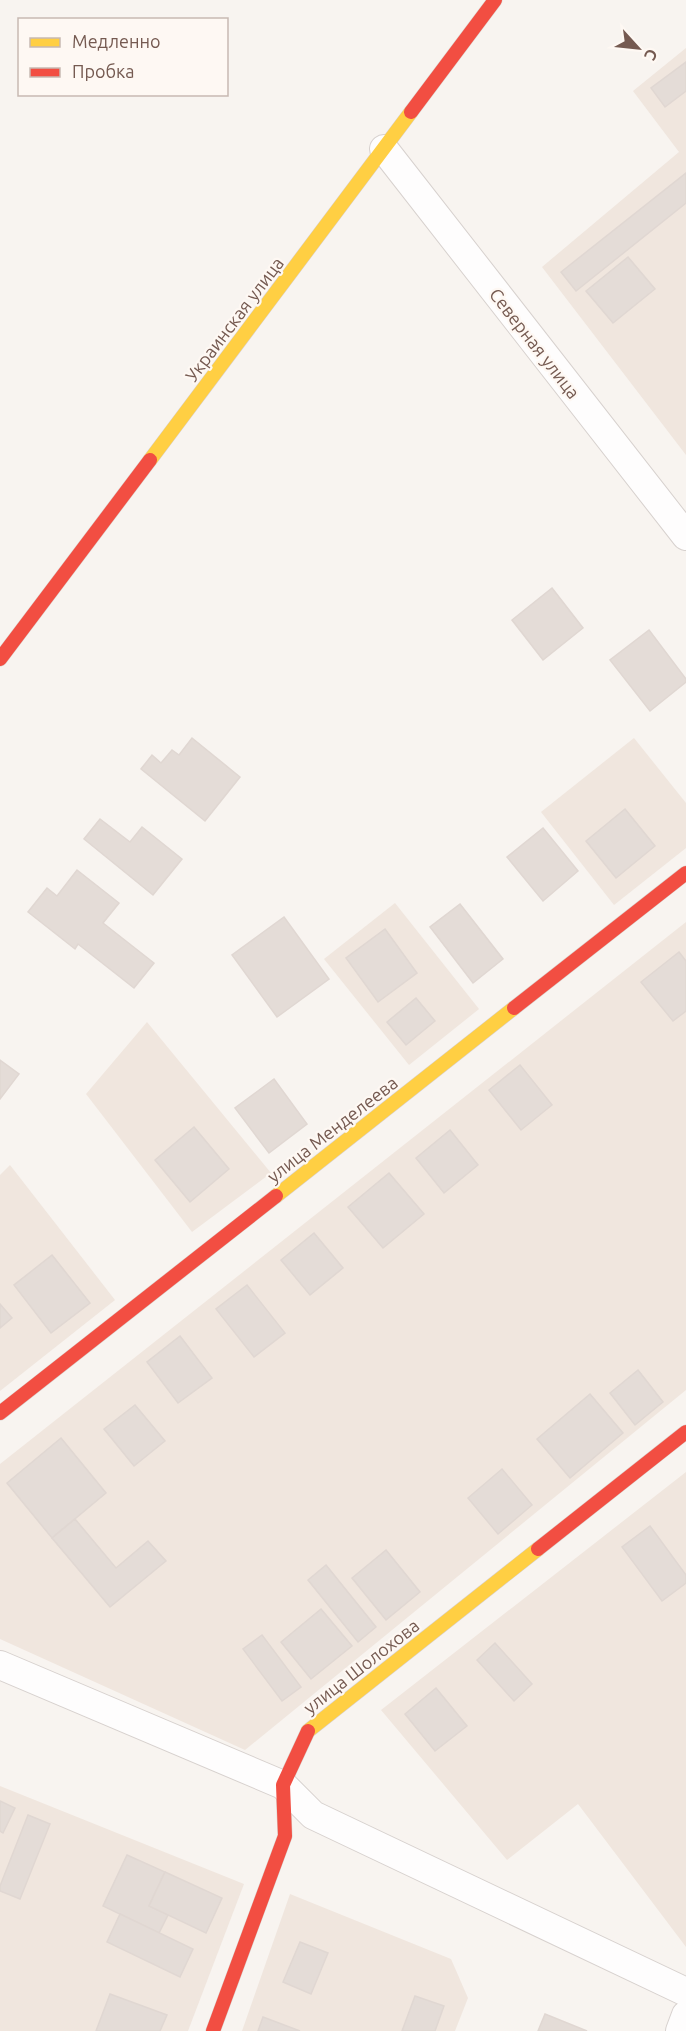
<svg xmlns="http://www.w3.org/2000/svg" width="686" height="2031" viewBox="0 0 686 2031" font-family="Ubuntu,sans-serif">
  <rect width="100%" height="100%" fill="#f8f4f0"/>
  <g fill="#f0e6de">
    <path d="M686,48V455L542,267L679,152L633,91Z"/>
    <path d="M634,738L686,803V848L614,905L541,812Z"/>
    <path d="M395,903L479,1009L409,1065L324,959Z"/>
    <path d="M686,922V1390L245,1750L0,1639V1464Z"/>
    <path d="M147,1022L271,1173L192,1232L86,1094Z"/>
    <path d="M10,1165L115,1300L0,1391V1175Z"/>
    <path d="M686,1472V1947L578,1804L507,1860L381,1710Z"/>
    <path d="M0,1786L244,1884L188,2031H0Z"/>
    <path d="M290,1894L451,1959L468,1998L455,2031H242Z"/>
  </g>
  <g fill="#e4dcd7" stroke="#e0d7d2" stroke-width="1.5">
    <path d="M686,62V91L665,107L651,88Z"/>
    <path d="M686,173V203L576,291L561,272Z"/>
    <path d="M628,257L655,289L613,323L586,291Z"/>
    <path d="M552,588L583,628L543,660L512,620Z"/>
    <path d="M649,630L686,679V682L650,711L610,660Z"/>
    <path d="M192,738L240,777L205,821L141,769L152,755L161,763L172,750L179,755Z"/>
    <path d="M625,809L655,846L616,878L586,841Z"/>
    <path d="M100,819L130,842L142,827L182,859L153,895L84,839Z"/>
    <path d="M543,828L578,871L543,901L507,857Z"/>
    <path d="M77,870L119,903L103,923L154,963L134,988L78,944L75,949L28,912L47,888L57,896Z"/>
    <path d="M460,904L503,959L473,983L430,927Z"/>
    <path d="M284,917L329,979L277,1017L232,955Z"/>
    <path d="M385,929L417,973L378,1002L346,958Z"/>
    <path d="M679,952L686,961V1011L673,1021L641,982Z"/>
    <path d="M416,998L435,1021L406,1045L387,1022Z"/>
    <path d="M0,1060L19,1074L0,1099Z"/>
    <path d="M520,1065L552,1105L521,1130L489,1090Z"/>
    <path d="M274,1079L307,1124L269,1153L235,1108Z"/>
    <path d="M194,1127L229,1169L190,1202L155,1160Z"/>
    <path d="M450,1130L478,1165L444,1193L416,1158Z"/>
    <path d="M389,1173L424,1214L383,1248L348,1207Z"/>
    <path d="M314,1233L343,1268L310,1295L281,1260Z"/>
    <path d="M52,1255L90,1303L51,1333L14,1285Z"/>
    <path d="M247,1285L285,1333L254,1357L216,1309Z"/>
    <path d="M0,1304L12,1318L0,1328Z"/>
    <path d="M180,1336L212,1378L178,1403L147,1362Z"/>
    <path d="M638,1370L663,1402L635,1425L610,1393Z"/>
    <path d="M590,1394L623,1433L570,1478L537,1439Z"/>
    <path d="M135,1405L165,1441L134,1466L104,1429Z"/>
    <path d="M61,1438L106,1493L52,1538L7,1483Z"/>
    <path d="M502,1469L532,1505L498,1534L468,1498Z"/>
    <path d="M75,1519L116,1568L148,1541L166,1561L110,1607L52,1538Z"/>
    <path d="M650,1526L686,1575V1583L662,1601L622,1547Z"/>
    <path d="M386,1550L420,1592L386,1620L352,1578Z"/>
    <path d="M326,1565L376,1627L358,1642L308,1580Z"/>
    <path d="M321,1609L352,1646L311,1679L281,1642Z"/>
    <path d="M262,1635L301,1687L282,1701L243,1649Z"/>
    <path d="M495,1643L532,1684L514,1701L477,1660Z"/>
    <path d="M436,1688L467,1726L435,1751L405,1714Z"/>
    <path d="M0,1801L15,1808L3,1833L0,1831Z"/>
    <path d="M28,1815L50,1824L20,1899L0,1891V1886Z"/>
    <path d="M127,1855L165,1872L149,1906L168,1915L159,1933L103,1906Z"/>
    <path d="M165,1872L222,1898L206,1933L149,1906Z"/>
    <path d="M120,1914L193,1949L180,1977L107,1942Z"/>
    <path d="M300,1942L328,1953L311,1994L283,1982Z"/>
    <path d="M110,1994L167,2015L160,2031H96Z"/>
    <path d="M415,1996L444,2006L435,2031H402Z"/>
    <path d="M545,2014L587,2031H538Z"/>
    <path d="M263,2017L300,2031H258Z"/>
  </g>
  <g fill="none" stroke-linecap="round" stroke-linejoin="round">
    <g stroke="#d7d1ce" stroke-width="30">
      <g id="street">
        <path d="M384,149L686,536"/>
        <path d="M0,1665L283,1785L313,1815L686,1992"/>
        <path d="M680,2031L686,2015"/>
      </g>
    </g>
    <g stroke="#d8d0cc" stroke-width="15">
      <g id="slow">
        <path d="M150,460L411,112"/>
        <path d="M276,1196L514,1008"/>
        <path d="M308,1731L538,1549"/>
      </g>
    </g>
    <g stroke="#d8d0cc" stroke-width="15">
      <g id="jam">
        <path d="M411,112L495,0"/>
        <path d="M0,659L150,460"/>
        <path d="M514,1008L686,873"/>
        <path d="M0,1413L276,1196"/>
        <path d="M538,1549L686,1432"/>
        <path d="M213,2031L285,1836L283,1785L308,1731"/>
      </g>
    </g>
    <use href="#street" stroke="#fefdfd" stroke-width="28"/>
    <use href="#slow" stroke="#ffcf43" stroke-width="14"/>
    <use href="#jam" stroke="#f24e42" stroke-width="14"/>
  </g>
  <g text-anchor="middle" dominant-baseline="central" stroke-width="4.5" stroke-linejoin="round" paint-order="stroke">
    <g font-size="18" fill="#755a51" stroke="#fef8f3">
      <text transform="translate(234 319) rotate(-53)">Украинская улица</text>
      <text transform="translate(535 343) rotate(52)">Северная улица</text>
      <text transform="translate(332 1129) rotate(-38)">улица Менделеева</text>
      <text transform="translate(361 1666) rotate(-38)">улица Шолохова</text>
    </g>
  </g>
  <rect x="18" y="18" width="210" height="78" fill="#fef8f3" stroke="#c7b9b2" stroke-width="1.5"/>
  <rect x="30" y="38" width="30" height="9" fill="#ffcf43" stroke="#c7b9b2" stroke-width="1.5"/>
  <text x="72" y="48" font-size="18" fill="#755a51">Медленно</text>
  <rect x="30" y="68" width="30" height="9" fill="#f24e42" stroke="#c7b9b2" stroke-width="1.5"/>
  <text x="72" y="78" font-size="18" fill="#755a51">Пробка</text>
  <g transform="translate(638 48) rotate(117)" stroke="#fef8f3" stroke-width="4.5" paint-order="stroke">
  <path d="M0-4.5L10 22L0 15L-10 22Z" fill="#755a51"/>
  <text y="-9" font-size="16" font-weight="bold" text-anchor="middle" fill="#755a51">С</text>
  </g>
</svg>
